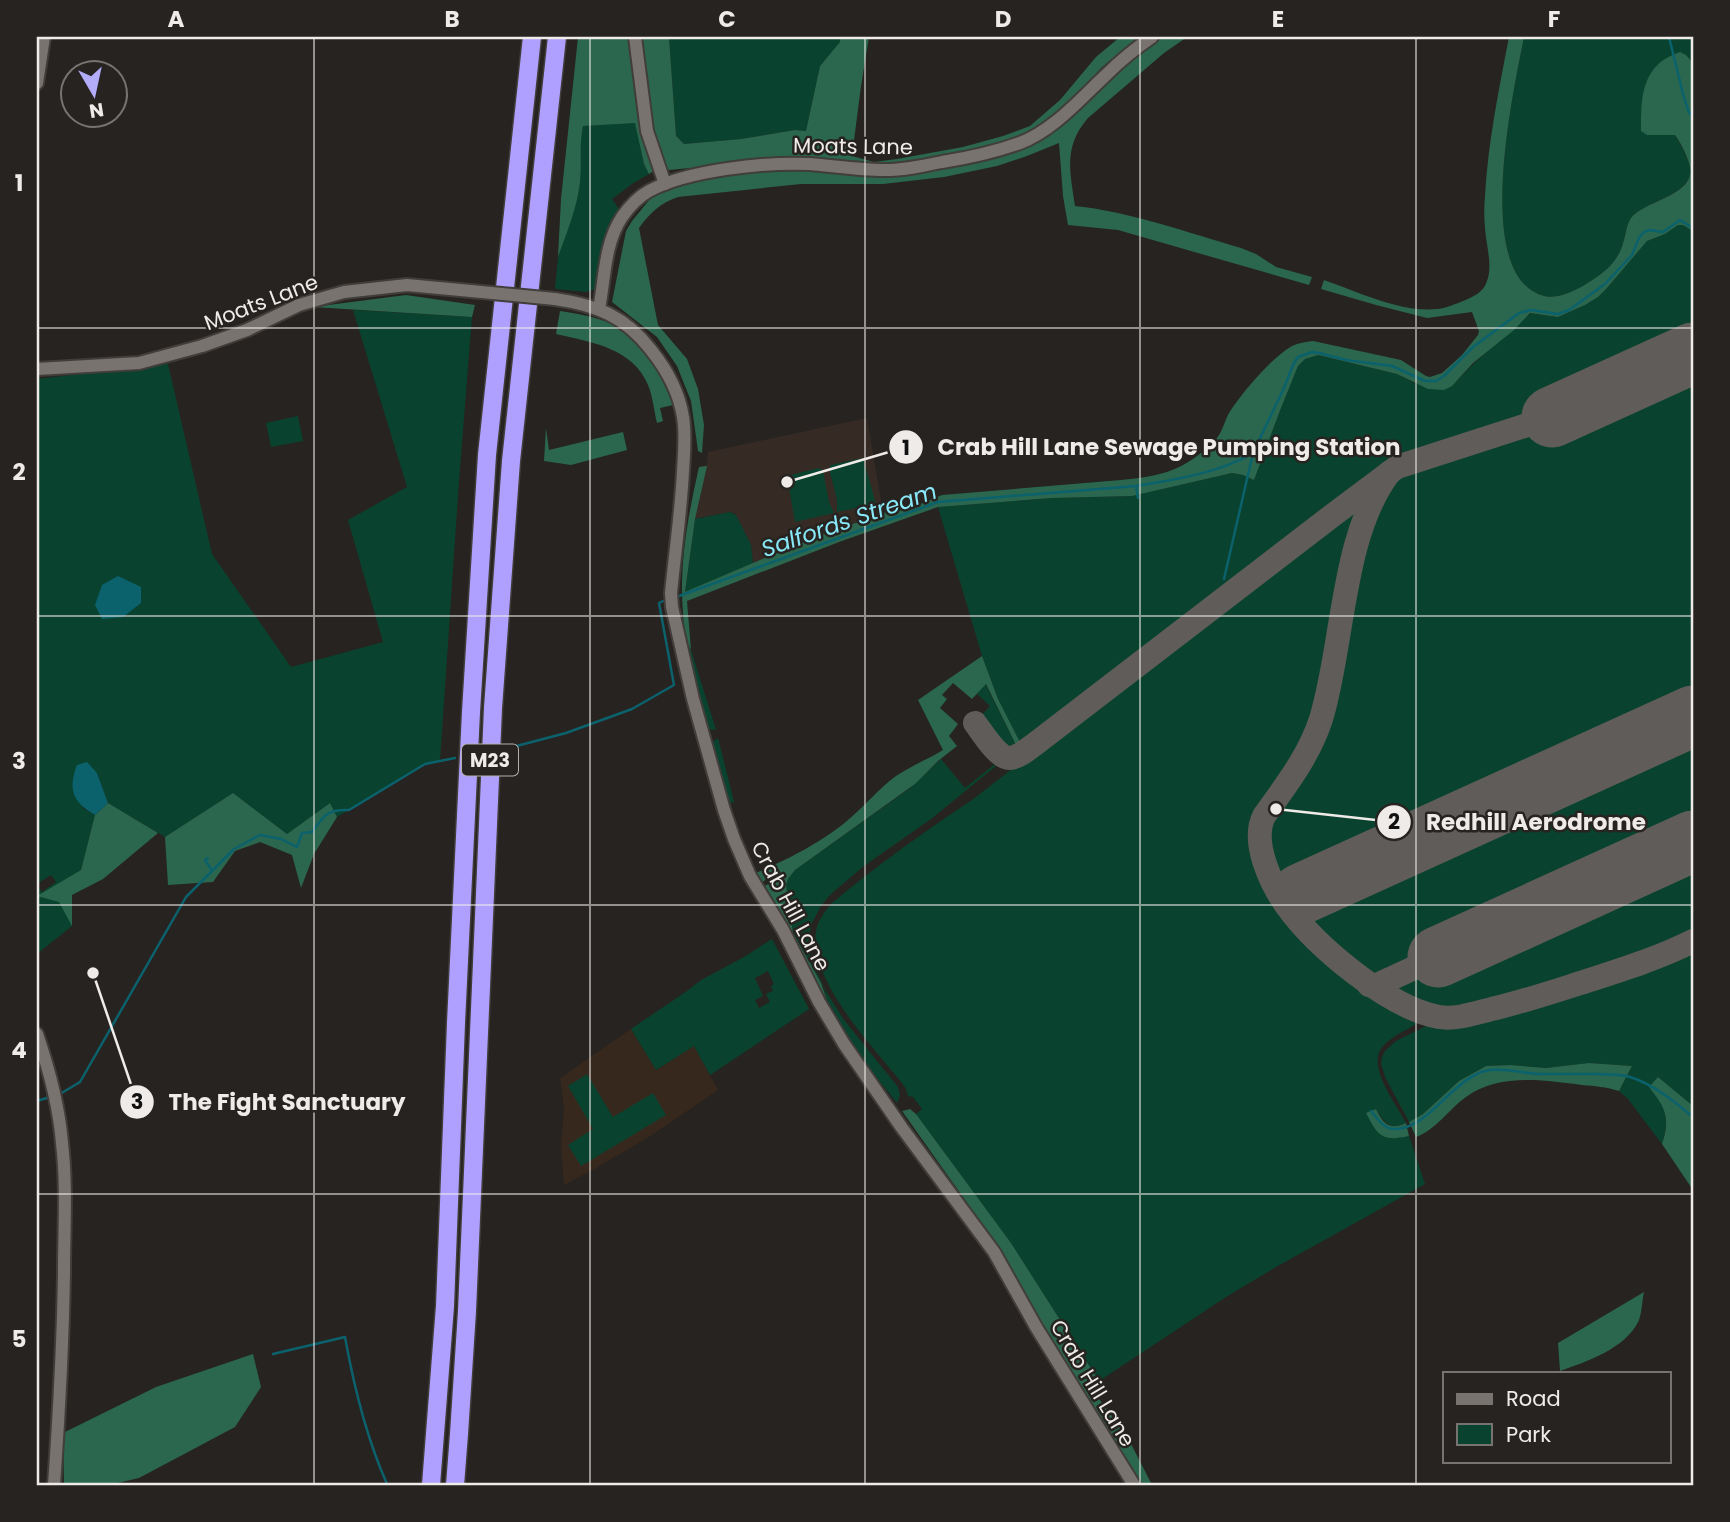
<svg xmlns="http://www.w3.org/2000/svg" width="1730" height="1522" viewBox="0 0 1730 1522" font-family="Poppins,sans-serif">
  <rect width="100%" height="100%" fill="#272320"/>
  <path fill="#36281c" d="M631,1029L656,1070L694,1046L718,1090L652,1135L596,1168L564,1185L561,1146L564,1107L560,1078Z"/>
  <path fill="#352b24" d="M867,418L883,513L797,544L753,563L751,545L735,513L730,512L688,520L699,467L707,465L708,452Z"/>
  <g fill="#09432f" fill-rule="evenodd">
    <path d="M669,37H840V42L820,66L806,131L795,130L741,139L684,144L676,136Z"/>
    <path d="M1524,37H1693V63L1686,55L1646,84L1641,118L1647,135L1669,134L1675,135C1680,143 1693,166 1690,175C1684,197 1643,202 1631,218C1626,225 1626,235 1623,243C1621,252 1616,259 1610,266C1597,279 1564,301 1544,296C1471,277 1514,89 1524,37Z"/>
    <path d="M635,122L644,164L649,174L632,184L612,199L621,212L599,288L586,292L555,289L558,257L572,216L580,179L581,135L583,126Z"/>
    <path d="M1678,225H1683L1693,231V343L1517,422L1390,463L1360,488L1113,679L1022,746L998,699L982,656L938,507L1052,498L1132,496L1232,473L1243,475L1254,480L1281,408L1298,366L1305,359L1317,355L1397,374L1416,384L1452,386C1476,359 1504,337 1531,313L1558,317L1585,305L1598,297L1607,288L1647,241L1665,234Z"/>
    <path d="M353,310L472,317L459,481L440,761L425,764L337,817L330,803L287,834L233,793L165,837L108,803L97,773L83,808L95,815L81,870L60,883L72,926L37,954V885L42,892L56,882L51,875L37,884V379L168,364L212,554L291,667L383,642L348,520L407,487Z"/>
    <path d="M1693,363V935C1634,963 1570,982 1507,999C1489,1004 1462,1014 1444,1012C1434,1011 1424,1006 1414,1002C1369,982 1329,948 1298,910C1284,892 1259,843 1269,822L1299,780L1313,756L1336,686L1350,604L1363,541L1384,492L1394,475L1402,471L1500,439L1546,429Z"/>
    <path d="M298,416L303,441L271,447L266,423Z"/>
    <path d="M863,458L876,504L837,512V500L829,468L831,465Z"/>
    <path d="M819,468L823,471L829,502L834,513L795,522L787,476Z"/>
    <path d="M1350,507L1358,509L1359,517L1347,557L1325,679L1314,720L1293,765L1259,812L1253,827V837L1258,860L1266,884L1274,900L1286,916L1360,986L1378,998L1419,1018L1418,1023C1407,1030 1394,1035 1385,1044C1363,1063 1396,1103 1406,1123C1390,1131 1384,1122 1376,1109L1367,1113C1378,1136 1382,1141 1409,1136L1425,1184L1276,1267L1226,1297L1099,1381L1011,1243L916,1114L922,1109L913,1097L908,1096L906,1089L902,1083C873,1047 808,980 816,931C818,920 825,911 832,903C877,865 924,832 972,800L1293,550Z"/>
    <path d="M730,512L736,515L751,545L753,563L685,593L695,519Z"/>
    <path d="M685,639L691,650L716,730L707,729L690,676Z"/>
    <path d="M985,683L1018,749L1011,752L982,715L990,706L977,694Z"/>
    <path d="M718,738L734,802L730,803L728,802L711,743Z"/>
    <path d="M941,759L965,788L995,764L996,766L931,819L864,866L830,895L821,906L812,923L809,935L810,955L816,971L827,993L844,1020L898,1087L900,1095L897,1103L864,1062L827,1000L824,988L793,933L786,885L788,879L795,870L909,789Z"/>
    <path d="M772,939L809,1009L710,1075L694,1046L656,1070L631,1029L687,991L701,980L744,957ZM768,971L774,984L771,986L773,991L766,994L770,1002L759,1008L755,1000L763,996L755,978Z"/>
    <path d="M1693,947V1106L1658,1077L1650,1087C1666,1108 1670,1118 1662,1144L1628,1099L1619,1091L1632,1066L1590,1063L1546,1068L1510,1065L1486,1066L1459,1081L1423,1114L1409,1122L1385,1077L1381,1064L1382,1057L1385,1051L1396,1041L1426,1026L1455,1023L1549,1000L1656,964Z"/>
    <path d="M587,1074L613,1117L653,1093L666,1115L581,1166L568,1145L593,1129L568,1086Z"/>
  </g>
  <g fill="#2a674e">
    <path d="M578,37H669L676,136L684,144L741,139L795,130L806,131L820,66L840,42V37H869L861,86L852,156L874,162L897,159L963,147L1003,136L1030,126L1060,100L1096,57L1120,37H1138L1101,68L1070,104L1040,129L1013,140L944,158L909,164H734L669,170L663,165L649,174L644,164L635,123L583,126C579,144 582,163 580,182C577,208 567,232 558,257L561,199Z"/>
    <path d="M1161,37H1187L1164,53L1088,118C1063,147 1070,171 1075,206C1131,212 1186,232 1241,248L1256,254L1276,267L1312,277L1309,285L1118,230L1068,225L1063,196L1059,143L1027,156L997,166L944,177L883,184H801L678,197C660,203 650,213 639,228L658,325L687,359L698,389L704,425L702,453L698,451L691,401L677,366L657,337L612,302L626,231L632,221L650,199L668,188L708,176L797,168L846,172L1024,147L1131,58Z"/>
    <path d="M1509,37H1524C1514,89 1471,277 1544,296C1564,301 1597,279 1610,266C1616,259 1621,252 1623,243C1626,235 1626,225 1631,218C1643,202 1685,197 1690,175C1693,166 1681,143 1675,135H1647L1641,131V125C1641,92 1644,64 1680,52L1686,55L1693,63V231L1683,225H1678L1665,234L1647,241L1607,288L1598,297L1585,305L1558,317L1530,313L1514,330L1473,363L1452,386L1444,390L1428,389L1397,374L1318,355L1305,359L1298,366L1281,408L1254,480L1243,475L1232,473L1132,496L1052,498L938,507L839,542L687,601L691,650C684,638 684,627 683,613C679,563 688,516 699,467L707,466L695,519L685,592L797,544L883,513L918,505L942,495L1121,480C1162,476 1184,471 1214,441C1222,434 1224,422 1229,413C1242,393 1271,358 1292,346C1299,343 1305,342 1313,341L1401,360L1426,376L1430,377L1442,373L1462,355L1478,335L1479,331L1472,312L1427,318L1376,305L1321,289L1324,280C1359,292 1400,313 1438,309C1447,308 1455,304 1463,301C1473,297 1484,292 1487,281C1493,265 1486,245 1485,228C1484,217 1484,207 1485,196C1488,142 1499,89 1509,37Z"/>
    <path d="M406,295L475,305L472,317L313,307Z"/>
    <path d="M560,311C630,321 648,340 673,405L660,408L663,421L657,423C654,411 653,397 648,385C633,348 591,342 556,334Z"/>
    <path d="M546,428L549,450L623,432L627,450L571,465L544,461Z"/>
    <path d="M982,656L998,699L1022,746L1018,749L986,684L972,699L953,683L942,695L947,699L940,708L958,724L949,736L957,746L938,761L915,784L795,870L788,879L786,885L793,933L821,983L827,1000L763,887L770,883L767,879L761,883L755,873C784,862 825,840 848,820C865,806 878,789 896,776C911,766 928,759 943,750L918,700Z"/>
    <path d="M233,793L287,834L330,803L337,817L314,854L301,888L292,855L260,842L235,851L213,882L168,885L165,837Z"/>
    <path d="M108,803L158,833L103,879L72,895V926L59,902L37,896L81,870L95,815Z"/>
    <path d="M1589,1063L1632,1066L1619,1091C1607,1087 1594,1086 1582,1085C1544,1080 1499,1073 1466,1097C1448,1110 1437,1129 1416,1137L1409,1122L1423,1114L1459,1081L1486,1066L1510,1065L1546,1068Z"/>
    <path d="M1658,1077L1693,1106V1190L1662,1144C1671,1118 1665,1107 1649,1087Z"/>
    <path d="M910,1109L916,1114L1011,1243L1099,1381L1091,1388L1128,1438L1151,1483L1154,1485H1137L980,1221L902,1111Z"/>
    <path d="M1376,1109C1383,1123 1389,1131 1406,1123L1409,1136C1382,1142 1378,1136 1366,1113Z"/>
    <path d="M1644,1292C1642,1301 1642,1312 1639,1320C1627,1348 1586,1362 1560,1371L1558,1343Z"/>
    <path d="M253,1354L261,1387L235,1427L139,1478L109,1485H64L63,1433L156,1387Z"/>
  </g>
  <g fill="#0b626d">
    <path d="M118,576L141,587V603L123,617L102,619L95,605L102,585Z"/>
    <path d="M87,762L97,773L108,803L95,815C72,802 68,789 77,765Z"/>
  </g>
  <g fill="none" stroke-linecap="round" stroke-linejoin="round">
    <g stroke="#0b626d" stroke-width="2.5">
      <path d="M1669,37L1683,94L1688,110L1693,118"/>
      <path d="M1136,486L1138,498"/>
      <path d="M1224,579L1253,453L1284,388L1293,365L1298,357L1312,352L1319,353L1346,360L1392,366L1425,381H1436L1444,376L1473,347L1519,313L1531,310L1558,314L1569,310L1605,284L1632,255L1639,238L1644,232L1650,230L1663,232L1680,220L1693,228"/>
      <path d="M679,596L938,502L1136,486C1173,480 1220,473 1253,453"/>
      <path d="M509,748L566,733L632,709L674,685L659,603L663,601"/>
      <path d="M208,858L205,860L211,869"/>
      <path d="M60,1094L80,1082L186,897L234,849L260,835L281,839L297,847L302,833L312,832C324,815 328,809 349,810L425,764L455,758"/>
      <path d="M37,1101L50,1097"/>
      <path d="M1371,1111C1378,1119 1384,1130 1396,1129C1426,1128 1448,1088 1475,1075C1479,1072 1485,1071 1490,1070C1506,1068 1522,1073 1538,1074C1558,1074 1578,1074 1597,1074C1608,1075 1619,1074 1630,1077C1653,1084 1675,1102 1693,1117"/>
      <path d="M273,1354L345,1337C354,1387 366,1437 387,1484"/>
    </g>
    <g stroke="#605c59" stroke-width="24">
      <path d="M1389,473C1341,537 1344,644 1321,719C1309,756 1286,785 1264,816C1251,842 1271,884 1286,905C1315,946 1389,1008 1439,1017C1458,1020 1478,1012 1496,1008C1529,1000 1561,989 1593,979C1627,968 1661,957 1693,941"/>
      <path d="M975,723C982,732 998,759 1010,758C1019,757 1028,749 1035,744L1333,515L1397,467L1552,417"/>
      <path d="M1369,985H1377L1438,957"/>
    </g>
    <g stroke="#605c59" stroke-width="61">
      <path d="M1552,417L1693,353"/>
      <path d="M1301,894L1693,716"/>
      <path d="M1438,957L1693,841"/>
    </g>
    <g stroke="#413d3a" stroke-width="16">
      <g id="minor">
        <path d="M635,37L647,131L665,184"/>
        <path d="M37,83L44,37"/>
        <path d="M555,299C596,305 625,316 651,350C667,370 679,392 683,417C686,435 684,453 683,471C681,512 675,552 671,593L672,607L693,699L724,810L734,839L750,876L783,930L819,1002L844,1044L902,1128L994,1252L1036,1327L1134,1485"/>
        <path d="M599,309C605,279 604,244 622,217C629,207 638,197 649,191C688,170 765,162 810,164C835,166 859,170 884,170C904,170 923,166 942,162C968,158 995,152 1020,143C1054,130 1081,98 1107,74C1121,60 1136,48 1152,37"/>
        <path d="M37,369L139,363L202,346L247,330L299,305L344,292L407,285L471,291"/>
        <path d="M37,1034C49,1069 59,1106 62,1143C67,1186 64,1229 64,1272C63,1343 59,1414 54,1485"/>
      </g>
    </g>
    <g stroke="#413d3a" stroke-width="21">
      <g id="highway">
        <path d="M431,1485L445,1306L456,1023L471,712L487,455L532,37"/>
        <path d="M455,1485L459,1434L467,1311L493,708L511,461L557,37"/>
      </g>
    </g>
    <use href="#minor" stroke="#78736f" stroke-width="12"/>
    <use href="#highway" stroke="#afa0ff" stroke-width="18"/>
    <g stroke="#413d3a" stroke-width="16" stroke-linecap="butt">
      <path id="minor-bridge" d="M471,291L555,299"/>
    </g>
    <use href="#minor-bridge" stroke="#78736f" stroke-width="12"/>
  </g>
  <path fill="none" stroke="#efebe9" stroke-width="2" stroke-opacity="0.55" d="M314,37V1485M590,37V1485M865,37V1485M1140,37V1485M1416,37V1485M37,328H1693M37,616H1693M37,905H1693M37,1194H1693"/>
  <g text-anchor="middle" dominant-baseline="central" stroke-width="5" stroke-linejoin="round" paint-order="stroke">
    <rect fill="#272320" stroke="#b3afad" stroke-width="2" x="462" y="744.5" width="56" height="31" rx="5"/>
    <g font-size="19" font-weight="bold" fill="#efebe9">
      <text x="490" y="760">M23</text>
    </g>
    <g font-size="21" fill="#efebe9" stroke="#272320">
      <text transform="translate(853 146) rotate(1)">Moats Lane</text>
      <text transform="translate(261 302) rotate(-21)">Moats Lane</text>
      <text transform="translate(791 906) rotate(62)">Crab Hill Lane</text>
      <text transform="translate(1093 1383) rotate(59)">Crab Hill Lane</text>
    </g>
    <g font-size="23" font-style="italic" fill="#88e8f7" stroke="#272320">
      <text transform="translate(849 520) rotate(-19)">Salfords Stream</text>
    </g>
  </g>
  <path fill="none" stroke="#efebe9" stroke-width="2.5" d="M787 482L906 447M1276 809L1394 822M93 973L137 1102"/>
  <g fill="#efebe9" stroke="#272320" stroke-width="2.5">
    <circle cx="787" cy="482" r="7"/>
    <circle cx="1276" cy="809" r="7"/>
    <circle cx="93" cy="973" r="7"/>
    <circle cx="906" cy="447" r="18"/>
    <circle cx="1394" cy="822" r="18"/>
    <circle cx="137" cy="1102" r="18"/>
  </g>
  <g font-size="21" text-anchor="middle" font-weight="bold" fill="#111">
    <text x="906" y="455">1</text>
    <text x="1394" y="829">2</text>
    <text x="137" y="1109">3</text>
  </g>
  <g font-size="23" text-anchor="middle" font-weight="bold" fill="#efebe9" stroke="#272320" stroke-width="5" stroke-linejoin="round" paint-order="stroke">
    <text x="1169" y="455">Crab Hill Lane Sewage Pumping Station</text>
    <text x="1536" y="830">Redhill Aerodrome</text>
    <text x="287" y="1110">The Fight Sanctuary</text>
  </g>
  <rect width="1730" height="1522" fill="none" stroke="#272320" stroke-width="77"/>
  <rect x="1443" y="1372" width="228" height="91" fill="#272320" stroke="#777370" stroke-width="2"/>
  <rect x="1457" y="1394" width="35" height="10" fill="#78736f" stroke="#777370" stroke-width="2"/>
  <text x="1506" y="1406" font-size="21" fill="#efebe9">Road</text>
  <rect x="1457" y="1424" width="35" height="21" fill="#09432f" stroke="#777370" stroke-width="2"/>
  <text x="1506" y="1442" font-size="21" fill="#efebe9">Park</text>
  <g transform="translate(94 94) rotate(171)"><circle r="33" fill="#272320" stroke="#777370" stroke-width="2"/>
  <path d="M0-5L12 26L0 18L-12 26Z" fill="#b3adf9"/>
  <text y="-10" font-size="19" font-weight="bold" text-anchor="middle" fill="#efebe9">N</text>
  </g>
  <rect x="38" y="38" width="1654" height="1446" fill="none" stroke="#efebe9" stroke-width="2.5"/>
  <g font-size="23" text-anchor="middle" font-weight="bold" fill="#efebe9">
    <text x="176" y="27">A</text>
    <text x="452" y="27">B</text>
    <text x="727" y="27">C</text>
    <text x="1003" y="27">D</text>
    <text x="1278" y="27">E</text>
    <text x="1554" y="27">F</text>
    <text x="19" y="191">1</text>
    <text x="19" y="480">2</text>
    <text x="19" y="769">3</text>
    <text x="19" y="1058">4</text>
    <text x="19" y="1347">5</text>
  </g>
</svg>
